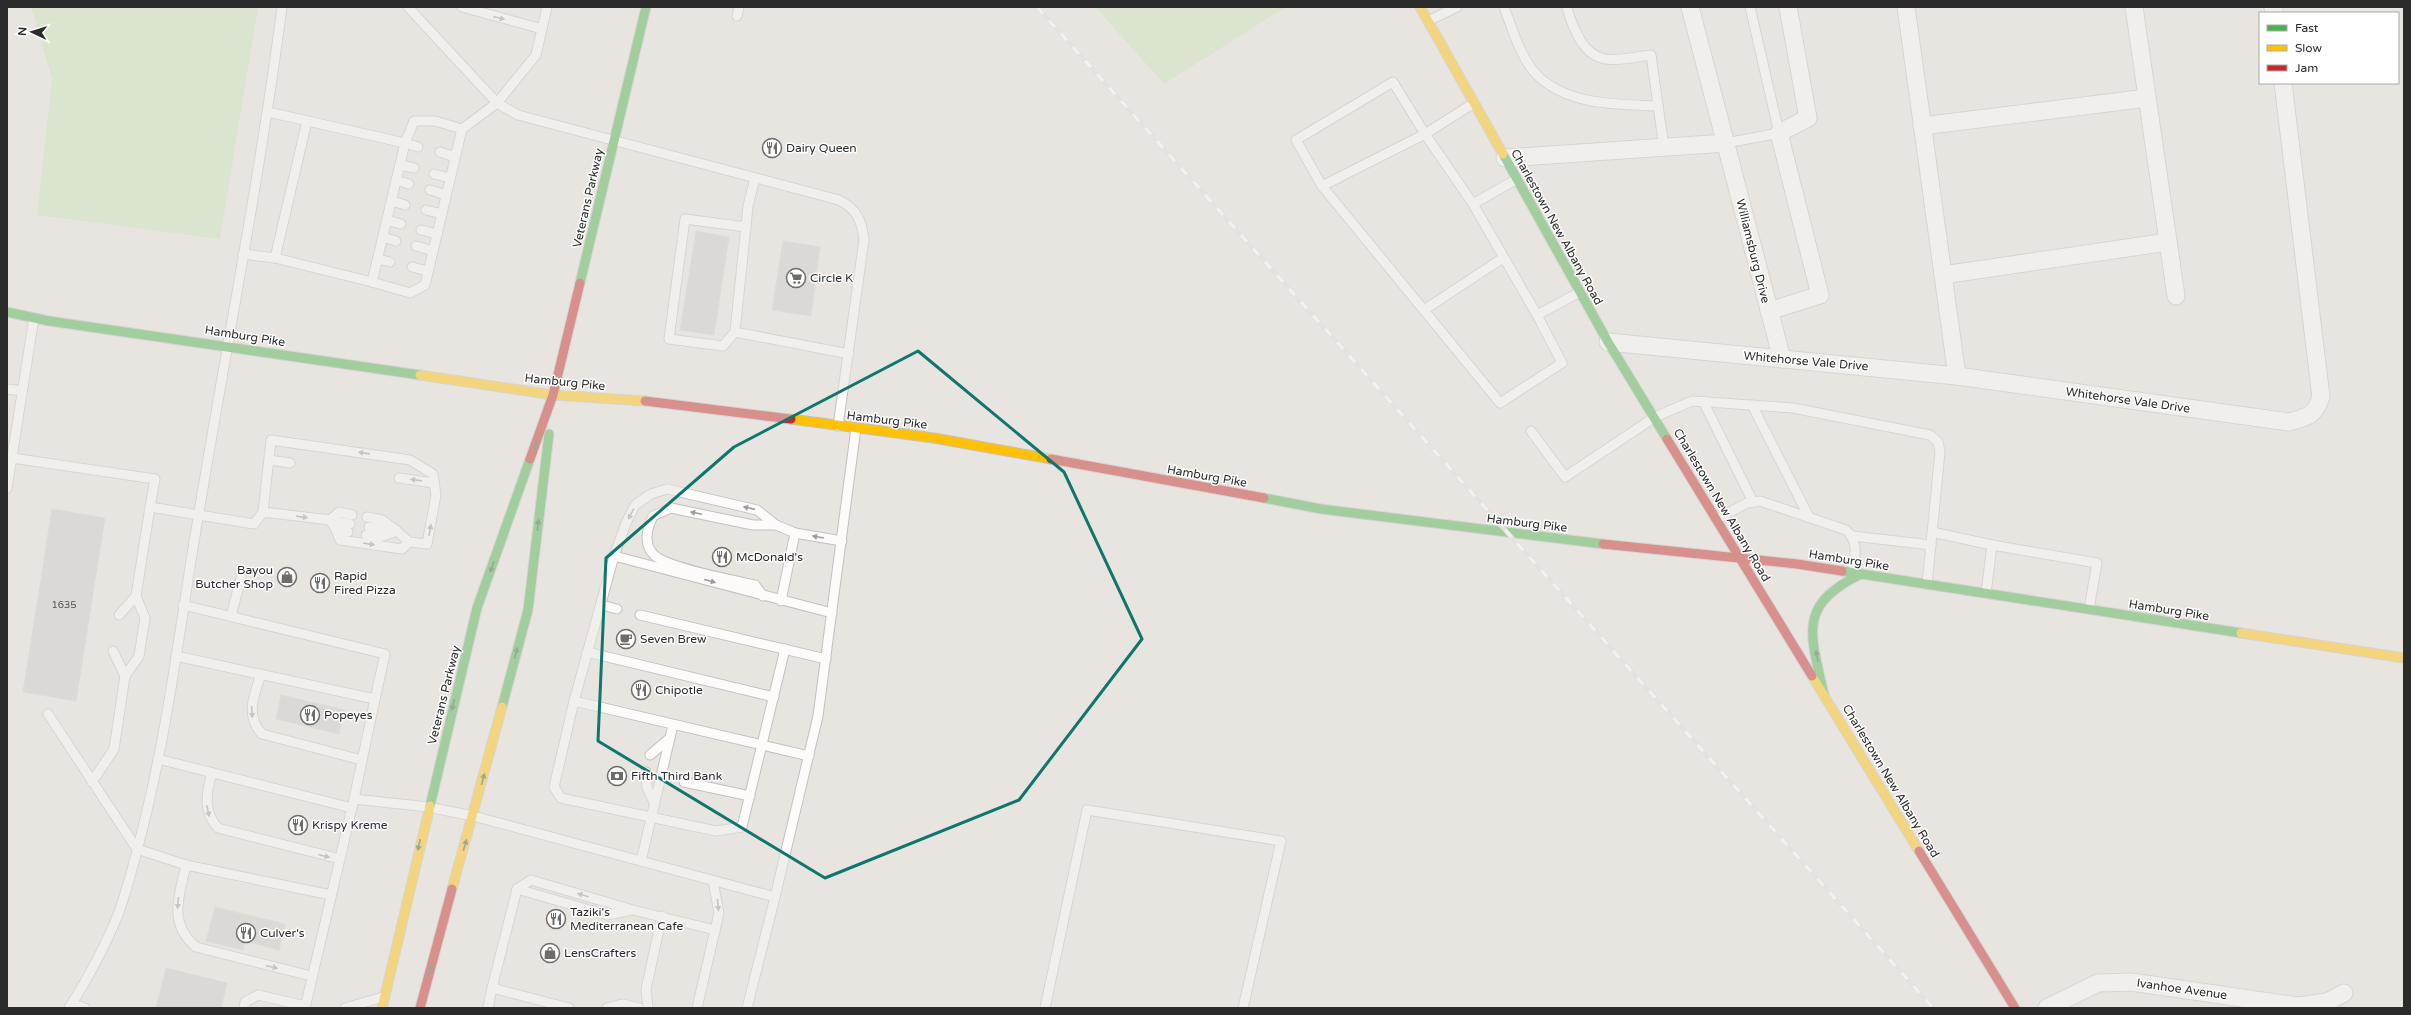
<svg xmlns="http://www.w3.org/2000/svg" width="2411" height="1015" viewBox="0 0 2411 1015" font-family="'Varela Round',sans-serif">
  <rect width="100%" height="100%" fill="#e8e5e0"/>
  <g fill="#cbe2bb">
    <path d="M31,7H258L220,239L37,215L52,78Z"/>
    <path d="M1095,7H1286L1164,84Z"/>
  </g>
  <g fill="#cdcbc7" stroke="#d3d1cc">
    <path d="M696,231L729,237L714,335L680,330Z"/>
    <path d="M783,241L820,247L811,316L772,310Z"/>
    <path d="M52,509L105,518L76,701L23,692Z"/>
    <path d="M281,695L345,710L339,734L276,719Z"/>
    <path d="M215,907L285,924L279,950L245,941L243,950L206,941Z"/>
    <path d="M166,968L227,983L221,1008H156Z"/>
  </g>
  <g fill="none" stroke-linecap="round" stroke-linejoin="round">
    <g stroke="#c2c1c1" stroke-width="11">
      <g id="lane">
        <path d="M408,7L497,103L518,115L839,200C857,209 862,221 864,240L838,426"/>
        <path d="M462,7L542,29"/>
        <path d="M1504,7C1512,28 1522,62 1539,77C1571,106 1618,104 1658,106"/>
        <path d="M1567,7C1569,18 1573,26 1578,36C1595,69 1619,59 1651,55L1664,148"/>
        <path d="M737,16L739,7"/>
        <path d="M1428,21L1457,7"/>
        <path d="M1726,143L1779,133L1750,7"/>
        <path d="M418,147L405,143L414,121H435L462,129"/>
        <path d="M440,152L455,157"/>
        <path d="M400,165L414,168"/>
        <path d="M434,174L450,178"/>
        <path d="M755,178L748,206L735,332L849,354"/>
        <path d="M1517,179L1473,204L1537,315L1580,292"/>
        <path d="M396,180L409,184"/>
        <path d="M1322,186L1500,403L1562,363L1537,315"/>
        <path d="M430,190L446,195"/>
        <path d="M392,201L405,205"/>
        <path d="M1473,204L1425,134L1322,186L1296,140L1393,82L1425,134L1474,103"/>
        <path d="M426,210L442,214"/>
        <path d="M387,220L401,224"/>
        <path d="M421,230L437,234"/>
        <path d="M383,237L396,241"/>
        <path d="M416,246L433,251"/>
        <path d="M243,254L275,258L372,282L405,143L268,112"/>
        <path d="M275,258L307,121"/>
        <path d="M378,259L390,262"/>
        <path d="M412,267L428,271"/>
        <path d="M372,282L410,293L425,285L462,129L497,103L536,55L547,7"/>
        <path d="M1424,310L1503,258"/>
        <path d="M735,332L723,346L669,339L685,219L746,227"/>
        <path d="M7,389L22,391"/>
        <path d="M1703,401L1753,502"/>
        <path d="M1752,405L1809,517"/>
        <path d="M1531,431L1565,477L1655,417L1692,401L1793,408L1930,435L1938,442L1940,452L1927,584"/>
        <path d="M12,458L155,479L150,507"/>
        <path d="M269,460L290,463"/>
        <path d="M399,478L434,483"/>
        <path d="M7,488L34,318"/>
        <path d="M263,512L330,520L336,530L348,532"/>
        <path d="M367,517L382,520L397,531"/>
        <path d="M1717,519L1747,503L1760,501L1846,530C1859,542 1855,556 1853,573"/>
        <path d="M330,520L339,512L352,515"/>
        <path d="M330,520L350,524"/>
        <path d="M369,527L395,531"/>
        <path d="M336,530L340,540L402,549L409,542"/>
        <path d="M1932,532L1992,545"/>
        <path d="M1853,536L1931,545"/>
        <path d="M614,556L574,701L809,756"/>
        <path d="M1986,593L1992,545L2097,563L2089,609"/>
        <path d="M763,596L755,585C734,580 667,568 654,555C643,544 647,528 653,516L671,508L753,525H776"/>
        <path d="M781,601L795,533"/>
        <path d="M183,605L385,654L375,699"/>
        <path d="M601,605L617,609"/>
        <path d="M832,613L614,556L626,523L635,505L651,494L667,489L757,510L776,525L795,533L842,541"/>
        <path d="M119,615L136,596"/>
        <path d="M640,615L826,659"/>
        <path d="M231,616L242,574"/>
        <path d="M113,651L125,676"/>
        <path d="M587,652L774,697"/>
        <path d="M176,656L375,699L354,799"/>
        <path d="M261,674C254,695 245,716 262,734L362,760"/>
        <path d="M574,701L554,787L561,798L716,831L742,827L785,649"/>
        <path d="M48,714L137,849L186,865L331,895"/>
        <path d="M650,755L670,738"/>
        <path d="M158,759L352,808"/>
        <path d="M646,772L647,788L655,804"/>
        <path d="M212,773C206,793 203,812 218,828L340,859"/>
        <path d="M92,782L114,749L125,676L139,656L145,618L136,596L150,507L254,524L263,512L271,440L410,460L433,474L436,495L427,544L409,542L397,531L380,537L366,535"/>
        <path d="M684,782L750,796"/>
        <path d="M641,861L673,725"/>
        <path d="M186,865C179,895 168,924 196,947L311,976"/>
        <path d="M517,889L607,915L632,910"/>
        <path d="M775,897L818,716L856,428"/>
        <path d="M492,988L517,889L531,880L633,910L715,930"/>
        <path d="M72,1004L85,1008"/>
        <path d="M69,1008C88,978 106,945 119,912C129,884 136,855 143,827C169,724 181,617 199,512C227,343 260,176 282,7"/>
        <path d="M244,1008L245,1002L258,995L305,1006"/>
        <path d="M305,1008L354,799L428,807L473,816L775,897L747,1008"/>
        <path d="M345,1008L383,997"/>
        <path d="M488,1008L492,988L569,1008"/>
        <path d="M607,1008L622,1004L639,1008"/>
        <path d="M648,1008L646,989L662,916"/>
        <path d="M697,1008L719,913L713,881"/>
        <path d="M1045,1008L1087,810L1281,841L1243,1008"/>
      </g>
    </g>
    <g stroke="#c2c1c1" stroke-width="19">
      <g id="street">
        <path d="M1690,7L1782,359"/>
        <path d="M1906,7L1957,376"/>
        <path d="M2134,7L2176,296"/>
        <path d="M2273,7L2274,13"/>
        <path d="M1922,126L2147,98"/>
        <path d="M1505,158L1726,143"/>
        <path d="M1943,275L2168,242"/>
        <path d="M1769,311L1820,295L1779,133L1808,118L1788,7"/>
        <path d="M1608,342L1957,376L2289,422C2307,417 2315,416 2321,397L2283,83"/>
        <path d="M2047,1008L2098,983L2131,982L2298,1006L2327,1002L2344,993"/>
      </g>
    </g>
    <g stroke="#c2c1c1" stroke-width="11">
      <g id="fast">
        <path d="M1503,154L1608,342L1667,439"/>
        <path d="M580,283L646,7"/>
        <path d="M7,312L49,321L420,375"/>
        <path d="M1264,498L1321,509L1603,544"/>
        <path d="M1842,571L2241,633"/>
        <path d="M1824,695C1811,634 1796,606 1861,574"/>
        <path d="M502,707L528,610L549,434"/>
        <path d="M430,806L477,608L530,459"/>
      </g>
    </g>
    <g stroke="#c2c1c1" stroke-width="11">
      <g id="slow">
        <path d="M1420,7L1503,154"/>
        <path d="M420,375L553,395L645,401"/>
        <path d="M791,419L934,438L1051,459"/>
        <path d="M2241,633L2404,658"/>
        <path d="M1812,676L1919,851"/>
        <path d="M452,889L502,707"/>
        <path d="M382,1008L430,806"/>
      </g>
    </g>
    <g stroke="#c2c1c1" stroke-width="11">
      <g id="jam">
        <path d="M645,401L791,419"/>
        <path d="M1667,439L1812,676"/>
        <path d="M530,459L553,395L580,283"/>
        <path d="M1051,459L1264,498"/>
        <path d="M1603,544L1797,564L1842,571"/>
        <path d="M1919,851L2015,1008"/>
        <path d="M420,1008L452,889"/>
      </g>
    </g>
    <use href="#lane" stroke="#fcfbfa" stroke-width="9"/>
    <use href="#street" stroke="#fcfbfa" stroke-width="17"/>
    <use href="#fast" stroke="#4caf50" stroke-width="9"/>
    <use href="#slow" stroke="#ffc107" stroke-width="9"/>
    <use href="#jam" stroke="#c62828" stroke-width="9"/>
    <g stroke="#deddde" stroke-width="4.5">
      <path id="rail" d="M1037,7L1933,1008"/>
    </g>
    <use href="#rail" stroke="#fff" stroke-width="3" stroke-dasharray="9" stroke-linecap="butt"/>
  </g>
  <defs><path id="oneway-solid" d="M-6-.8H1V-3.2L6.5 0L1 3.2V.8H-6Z"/></defs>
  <g fill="#9e9d9d">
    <use href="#oneway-solid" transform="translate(499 18) rotate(14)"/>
    <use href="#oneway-solid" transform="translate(364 453) rotate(-172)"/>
    <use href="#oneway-solid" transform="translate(416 480) rotate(-172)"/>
    <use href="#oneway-solid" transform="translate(749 508) rotate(-167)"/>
    <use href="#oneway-solid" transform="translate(696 513) rotate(-168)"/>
    <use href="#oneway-solid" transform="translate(631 514) rotate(118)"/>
    <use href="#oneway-solid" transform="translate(302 517) rotate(7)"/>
    <use href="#oneway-solid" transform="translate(430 530) rotate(-80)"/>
    <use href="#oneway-solid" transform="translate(818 537) rotate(-170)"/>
    <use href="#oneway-solid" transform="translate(369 544) rotate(9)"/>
    <use href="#oneway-solid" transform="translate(710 581) rotate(15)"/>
    <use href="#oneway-solid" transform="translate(252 712) rotate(86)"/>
    <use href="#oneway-solid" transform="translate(208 811) rotate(78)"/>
    <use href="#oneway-solid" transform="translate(324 856) rotate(14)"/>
    <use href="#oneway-solid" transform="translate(583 895) rotate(-164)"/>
    <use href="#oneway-solid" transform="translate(178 903) rotate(94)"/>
    <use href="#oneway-solid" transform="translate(718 905) rotate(85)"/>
    <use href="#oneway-solid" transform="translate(272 967) rotate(13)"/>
  </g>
  <g fill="#38603a">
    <use href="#oneway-solid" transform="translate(536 445) rotate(110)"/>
    <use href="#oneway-solid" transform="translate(538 525) rotate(-83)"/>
    <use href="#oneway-solid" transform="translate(492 567) rotate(110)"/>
    <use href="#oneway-solid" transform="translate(516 653) rotate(-75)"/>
    <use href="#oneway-solid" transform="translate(1817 656) rotate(-100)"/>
    <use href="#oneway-solid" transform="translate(453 705) rotate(104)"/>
    <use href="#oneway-solid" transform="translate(483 779) rotate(-75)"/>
    <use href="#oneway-solid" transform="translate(419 845) rotate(103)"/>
    <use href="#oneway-solid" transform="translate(465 845) rotate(-74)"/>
    <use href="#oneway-solid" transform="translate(430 970) rotate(-74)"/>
  </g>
  <path d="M0 0H2411V1015H0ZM918,351L1064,472L1142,639L1019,800L825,878L598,741L606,558L734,447Z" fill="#e8e5e0" fill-opacity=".55" fill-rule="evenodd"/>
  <path fill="none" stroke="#0f766e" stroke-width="3" stroke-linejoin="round" d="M918,351L1064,472L1142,639L1019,800L825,878L598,741L606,558L734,447Z"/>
  <defs>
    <g id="restaurant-ring" transform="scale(1)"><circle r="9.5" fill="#fff" stroke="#6d6c6a" stroke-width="1.5"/><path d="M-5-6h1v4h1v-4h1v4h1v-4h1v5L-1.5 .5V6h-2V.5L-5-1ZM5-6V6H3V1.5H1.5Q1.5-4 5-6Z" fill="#6d6c6a"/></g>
    <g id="supermarket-ring" transform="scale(1)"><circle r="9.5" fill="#fff" stroke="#6d6c6a" stroke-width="1.5"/><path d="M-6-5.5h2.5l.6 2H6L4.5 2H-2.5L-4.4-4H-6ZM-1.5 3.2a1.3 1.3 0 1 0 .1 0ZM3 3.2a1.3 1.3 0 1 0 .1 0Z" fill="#6d6c6a"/></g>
    <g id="shop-ring" transform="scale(1)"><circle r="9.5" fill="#fff" stroke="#6d6c6a" stroke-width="1.5"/><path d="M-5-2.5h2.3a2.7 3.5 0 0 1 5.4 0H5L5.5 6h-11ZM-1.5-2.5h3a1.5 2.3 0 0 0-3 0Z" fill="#6d6c6a"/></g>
    <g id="cafe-ring" transform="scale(1)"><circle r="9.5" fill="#fff" stroke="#6d6c6a" stroke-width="1.5"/><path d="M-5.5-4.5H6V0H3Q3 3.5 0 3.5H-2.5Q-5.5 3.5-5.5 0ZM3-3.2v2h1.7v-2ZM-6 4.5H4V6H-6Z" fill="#6d6c6a"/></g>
    <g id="bank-ring" transform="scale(1)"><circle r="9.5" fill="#fff" stroke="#6d6c6a" stroke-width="1.5"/><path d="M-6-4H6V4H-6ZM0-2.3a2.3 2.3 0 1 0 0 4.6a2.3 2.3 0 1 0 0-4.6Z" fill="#6d6c6a"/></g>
  </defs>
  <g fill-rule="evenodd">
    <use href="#restaurant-ring" x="772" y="148"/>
    <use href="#supermarket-ring" x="796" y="278"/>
    <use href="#restaurant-ring" x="722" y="557"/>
    <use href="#shop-ring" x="287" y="577"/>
    <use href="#restaurant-ring" x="320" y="583"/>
    <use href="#cafe-ring" x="626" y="639"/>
    <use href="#restaurant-ring" x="641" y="690"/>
    <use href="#restaurant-ring" x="310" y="715"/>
    <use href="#bank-ring" x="617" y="776"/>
    <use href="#restaurant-ring" x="298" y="825"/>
    <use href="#restaurant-ring" x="556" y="919"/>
    <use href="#restaurant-ring" x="246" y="933"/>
    <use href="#shop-ring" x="550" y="953"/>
  </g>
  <g text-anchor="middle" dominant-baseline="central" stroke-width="3" stroke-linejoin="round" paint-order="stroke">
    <g font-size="10" fill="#555554">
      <text x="64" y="605">1635</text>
    </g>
    <g font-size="12" fill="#2b2b2b" stroke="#fff" text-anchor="start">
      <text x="786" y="148">Dairy Queen</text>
      <text x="810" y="278">Circle K</text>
      <text x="736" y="557">McDonald's</text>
      <text x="273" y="570" text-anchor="end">Bayou<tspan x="273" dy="14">Butcher Shop</tspan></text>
      <text x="334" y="576">Rapid<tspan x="334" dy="14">Fired Pizza</tspan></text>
      <text x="640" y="639">Seven Brew</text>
      <text x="655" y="690">Chipotle</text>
      <text x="324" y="715">Popeyes</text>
      <text x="631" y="776">Fifth Third Bank</text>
      <text x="312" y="825">Krispy Kreme</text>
      <text x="570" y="912">Taziki's<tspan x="570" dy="14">Mediterranean Cafe</tspan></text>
      <text x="260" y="933">Culver's</text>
      <text x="564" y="953">LensCrafters</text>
    </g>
    <g font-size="12" fill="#2b2b2b" stroke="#fff">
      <text transform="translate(588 198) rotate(-77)">Veterans Parkway</text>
      <text transform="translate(1557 227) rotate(61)">Charlestown New Albany Road</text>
      <text transform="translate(1753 251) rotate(76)">Williamsburg Drive</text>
      <text transform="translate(245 336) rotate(9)">Hamburg Pike</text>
      <text transform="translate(1806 361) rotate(5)">Whitehorse Vale Drive</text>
      <text transform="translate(565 382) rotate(6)">Hamburg Pike</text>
      <text transform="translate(2128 400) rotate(8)">Whitehorse Vale Drive</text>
      <text transform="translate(887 420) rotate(7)">Hamburg Pike</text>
      <text transform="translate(1207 476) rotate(10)">Hamburg Pike</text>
      <text transform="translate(1722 505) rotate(59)">Charlestown New Albany Road</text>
      <text transform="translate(1527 523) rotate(7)">Hamburg Pike</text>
      <text transform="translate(1849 560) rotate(9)">Hamburg Pike</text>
      <text transform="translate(2169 610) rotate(9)">Hamburg Pike</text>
      <text transform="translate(444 695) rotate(-76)">Veterans Parkway</text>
      <text transform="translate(1891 781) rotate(59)">Charlestown New Albany Road</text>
      <text transform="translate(2182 989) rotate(8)">Ivanhoe Avenue</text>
    </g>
  </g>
  <rect width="2411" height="1015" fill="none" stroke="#2b2b2b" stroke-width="16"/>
  <rect x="2259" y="12" width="140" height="72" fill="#ffffff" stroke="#aaaaaa"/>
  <rect x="2267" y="25" width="20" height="6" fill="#4caf50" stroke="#aaaaaa"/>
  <text x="2295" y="32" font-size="12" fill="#2b2b2b">Fast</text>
  <rect x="2267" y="45" width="20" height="6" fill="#ffc107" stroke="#aaaaaa"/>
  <text x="2295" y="52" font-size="12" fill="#2b2b2b">Slow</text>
  <rect x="2267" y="65" width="20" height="6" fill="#c62828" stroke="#aaaaaa"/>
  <text x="2295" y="72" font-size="12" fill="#2b2b2b">Jam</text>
  <g transform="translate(32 32) rotate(274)" stroke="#ffffff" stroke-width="3" paint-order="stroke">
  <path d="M0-3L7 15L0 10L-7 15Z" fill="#2b2b2b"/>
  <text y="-6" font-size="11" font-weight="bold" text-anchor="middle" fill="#2b2b2b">N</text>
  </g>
</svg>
